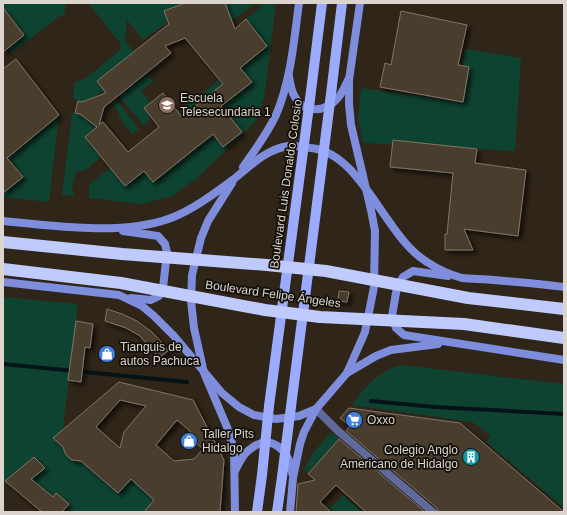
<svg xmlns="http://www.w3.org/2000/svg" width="567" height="515" viewBox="0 0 567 515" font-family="Arial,sans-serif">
  <defs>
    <filter id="shadow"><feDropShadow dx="3.5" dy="3.5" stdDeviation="2" flood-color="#0009"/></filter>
  </defs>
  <rect width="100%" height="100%" fill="#2f2518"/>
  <g fill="#0f4331">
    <path d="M3,3H66L64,15H61L12,53L8,48L24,35L3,8Z"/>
    <path d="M88,3H185L164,11L168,22L143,40L127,20L125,41L134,52L112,100L115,98L139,129L132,134L118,116L120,114L102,91C93,98 83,107 73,98L75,82L85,79L120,50L121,44Z"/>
    <path d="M225,3H252L253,5L232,21Z"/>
    <path d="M258,3H276L264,98L256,121L197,178L172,196L141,204L89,198V185L110,168L125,186L144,171L147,137L159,127L184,157L203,142L178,112L194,98L198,104L192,109L223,147L242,132L211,94L205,98L202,94L219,80L233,97L251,82L211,32L249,61L267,46L246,19L261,7Z"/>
    <path d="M465,49L521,58L515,151L363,143L358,119L361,88L463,102L469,67L461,65Z"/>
    <path d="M146,73L153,82L141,91L151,103L152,118L143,125L118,95Z"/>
    <path d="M72,113L101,118L103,122L85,137L101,157L86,170L76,172L72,186L74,196L62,195Z"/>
    <path d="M59,115L49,202L3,197V193L23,176L8,157Z"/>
    <path d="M3,297L78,304L62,435L55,440L63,447L72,460L79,461L83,456L103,455L90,469L118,493L131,479L141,488L165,487L144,512H70L66,508L69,504L56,493L41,511L28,500L40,486L31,479L34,458L3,483Z"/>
    <path d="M403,365L564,384V508L487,443L490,435L472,422L352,405C361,392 373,377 388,370C392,367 398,366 403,365Z"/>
    <path d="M331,432L339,438L308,474L304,469L313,453Z"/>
    <path d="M343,495L362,512H327Z"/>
  </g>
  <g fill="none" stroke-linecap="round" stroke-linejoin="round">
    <g stroke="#041316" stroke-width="4">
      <path d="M3,364L187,382"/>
      <path d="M371,401L435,407L564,414"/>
    </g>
  </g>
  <g fill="#483c2f" stroke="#827566" fill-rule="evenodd" filter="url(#shadow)">
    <path d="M185,3H225L235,29L246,19L267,46L240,68L252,82L221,106L242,132L223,147L213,134L153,182L144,171L125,186L85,137L97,127L80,114L75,113L78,101L82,102L106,93L97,81L169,24L164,11ZM185,38L223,84L182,117L163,93L144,108L159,127L128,152L103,122L99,125L104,107L171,53L165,46Z"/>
    <path d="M3,8L24,35L3,52Z"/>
    <path d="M401,11L467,25L458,65L469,67L463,102L380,87L385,63L391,65Z"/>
    <path d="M16,59L59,115L7,158L23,177L3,193V69Z"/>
    <path d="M393,140L477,149L475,163L526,170L518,236L464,229L473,250H445V234H447L453,173L390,167Z"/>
    <path d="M339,291L349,292L347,302L338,301Z"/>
    <path d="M107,309L122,314L137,321L152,332L164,345L168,351L159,358L140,336L126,328L105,321Z"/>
    <path d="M76,321L93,324L90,348L85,347L81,382L68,380Z"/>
    <path d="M119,382L193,400L224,460L220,512H144L154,500L131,479L118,493L81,461L72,460L66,455L63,447L53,438ZM120,400L146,406L124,432L120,448L96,427ZM177,420L190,431L195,442L203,449L194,459L174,461L156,445Z"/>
    <path d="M349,408L460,423L564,512H438L437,508L346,431L350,426L340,418Z"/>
    <path d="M339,439L425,512H366L336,485L320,502L331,512H296L298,484L315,480L308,474Z"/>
    <path d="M34,457L45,468L31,479L53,497L56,493L69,504L62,512H42L5,481Z"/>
  </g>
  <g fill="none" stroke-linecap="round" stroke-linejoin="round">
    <path stroke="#5f699a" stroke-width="8" d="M316,409L338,431L433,512"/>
    <g stroke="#7e8ddc" stroke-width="8">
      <path d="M289,76C290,83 291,91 295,97C304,114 325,112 337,99C342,94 345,86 348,80"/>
      <path d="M243,167C255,150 267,134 276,115C291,80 294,40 299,3"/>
      <path d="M232,183L208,221L201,238L192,275L191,301L194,328L204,373L227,427L234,450L235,512"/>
      <path d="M3,221C53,226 124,236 171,218C194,209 215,193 234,179C250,166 267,149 288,146C295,146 304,147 311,148C362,153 385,237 427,262C436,268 451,275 462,278C472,279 483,279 494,280C517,282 541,284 564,287"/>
      <path d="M123,231L158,236L165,244L167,252L163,288L159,296L151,300L131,298"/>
      <path d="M448,276L413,271L403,277L397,287L392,316L396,328L404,335L564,360"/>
      <path d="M3,282L119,295L142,306L154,316L174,336L222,393L239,407L254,415L276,419L299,416L316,409"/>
      <path d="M347,373L376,356L391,350L438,344"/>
      <path d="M235,471C239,463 242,455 249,450C271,432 289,450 292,473"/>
      <path d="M290,512L293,478L300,444L304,432L316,409L347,373L365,332L374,287L375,231L371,210L351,125L349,104V80L360,3"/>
    </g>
    <g stroke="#9bacfe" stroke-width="10">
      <path d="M310,99L322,3"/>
      <path d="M330,102L342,3"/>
      <path d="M257,512L262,475"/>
      <path d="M277,512L282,477"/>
    </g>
    <g stroke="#9bacfe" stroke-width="10">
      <path d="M262,475L269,406L310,99"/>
      <path d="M282,477L330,102"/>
    </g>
    <g stroke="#bfcbfc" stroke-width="12">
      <path d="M3,242L122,254L267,265L326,271L468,298L564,309"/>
      <path d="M3,269L121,283L265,310L320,317L464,324L564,338"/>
    </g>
  </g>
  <defs>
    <g id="school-disc" transform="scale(0.9)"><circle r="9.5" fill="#8d6e63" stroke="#130f09"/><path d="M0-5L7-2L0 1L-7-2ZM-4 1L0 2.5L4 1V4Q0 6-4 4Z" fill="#fff"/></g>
    <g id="shop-disc" transform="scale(0.9)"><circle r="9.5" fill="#3f7fe0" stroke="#130f09"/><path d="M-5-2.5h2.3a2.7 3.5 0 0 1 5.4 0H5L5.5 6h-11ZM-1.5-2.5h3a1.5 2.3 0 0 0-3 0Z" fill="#fff"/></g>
    <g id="supermarket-disc" transform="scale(0.9)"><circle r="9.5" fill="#3f7fe0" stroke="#130f09"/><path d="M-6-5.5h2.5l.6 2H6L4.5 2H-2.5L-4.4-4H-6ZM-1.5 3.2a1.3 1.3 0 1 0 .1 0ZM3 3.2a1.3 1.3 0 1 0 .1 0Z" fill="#fff"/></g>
    <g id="building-disc" transform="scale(0.9)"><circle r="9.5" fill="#0f9aa8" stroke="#130f09"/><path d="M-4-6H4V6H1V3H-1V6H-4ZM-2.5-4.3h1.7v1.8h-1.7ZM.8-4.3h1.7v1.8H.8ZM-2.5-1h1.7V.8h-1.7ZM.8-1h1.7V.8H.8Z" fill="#fff"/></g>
  </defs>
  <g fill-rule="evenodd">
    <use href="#school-disc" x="167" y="105"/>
    <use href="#shop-disc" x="107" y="354"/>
    <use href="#supermarket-disc" x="354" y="420"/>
    <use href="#shop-disc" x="189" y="441"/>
    <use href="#building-disc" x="471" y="457"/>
  </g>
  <g text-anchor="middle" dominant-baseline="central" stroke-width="3.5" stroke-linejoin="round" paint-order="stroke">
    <g font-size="12" fill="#dbd5cd" stroke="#130f09" text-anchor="start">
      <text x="180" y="98">Escuela<tspan x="180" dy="14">Telesecundaria 1</tspan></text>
      <text x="120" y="347">Tianguis de<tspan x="120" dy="14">autos Pachuca</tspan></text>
      <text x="367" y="420">Oxxo</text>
      <text x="202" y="434">Taller Pits<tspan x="202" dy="14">Hidalgo</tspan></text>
      <text x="458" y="450" text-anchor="end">Colegio Anglo<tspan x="458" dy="14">Americano de Hidalgo</tspan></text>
    </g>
    <g font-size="12" fill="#dbd5cd" stroke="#130f09">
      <text transform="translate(286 184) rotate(-82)">Boulevard Luis Donaldo Colosio</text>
      <text transform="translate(273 294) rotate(8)">Boulevard Felipe Ángeles</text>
    </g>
  </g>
  <rect width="567" height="515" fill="none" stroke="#dbd5cd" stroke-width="8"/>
</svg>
